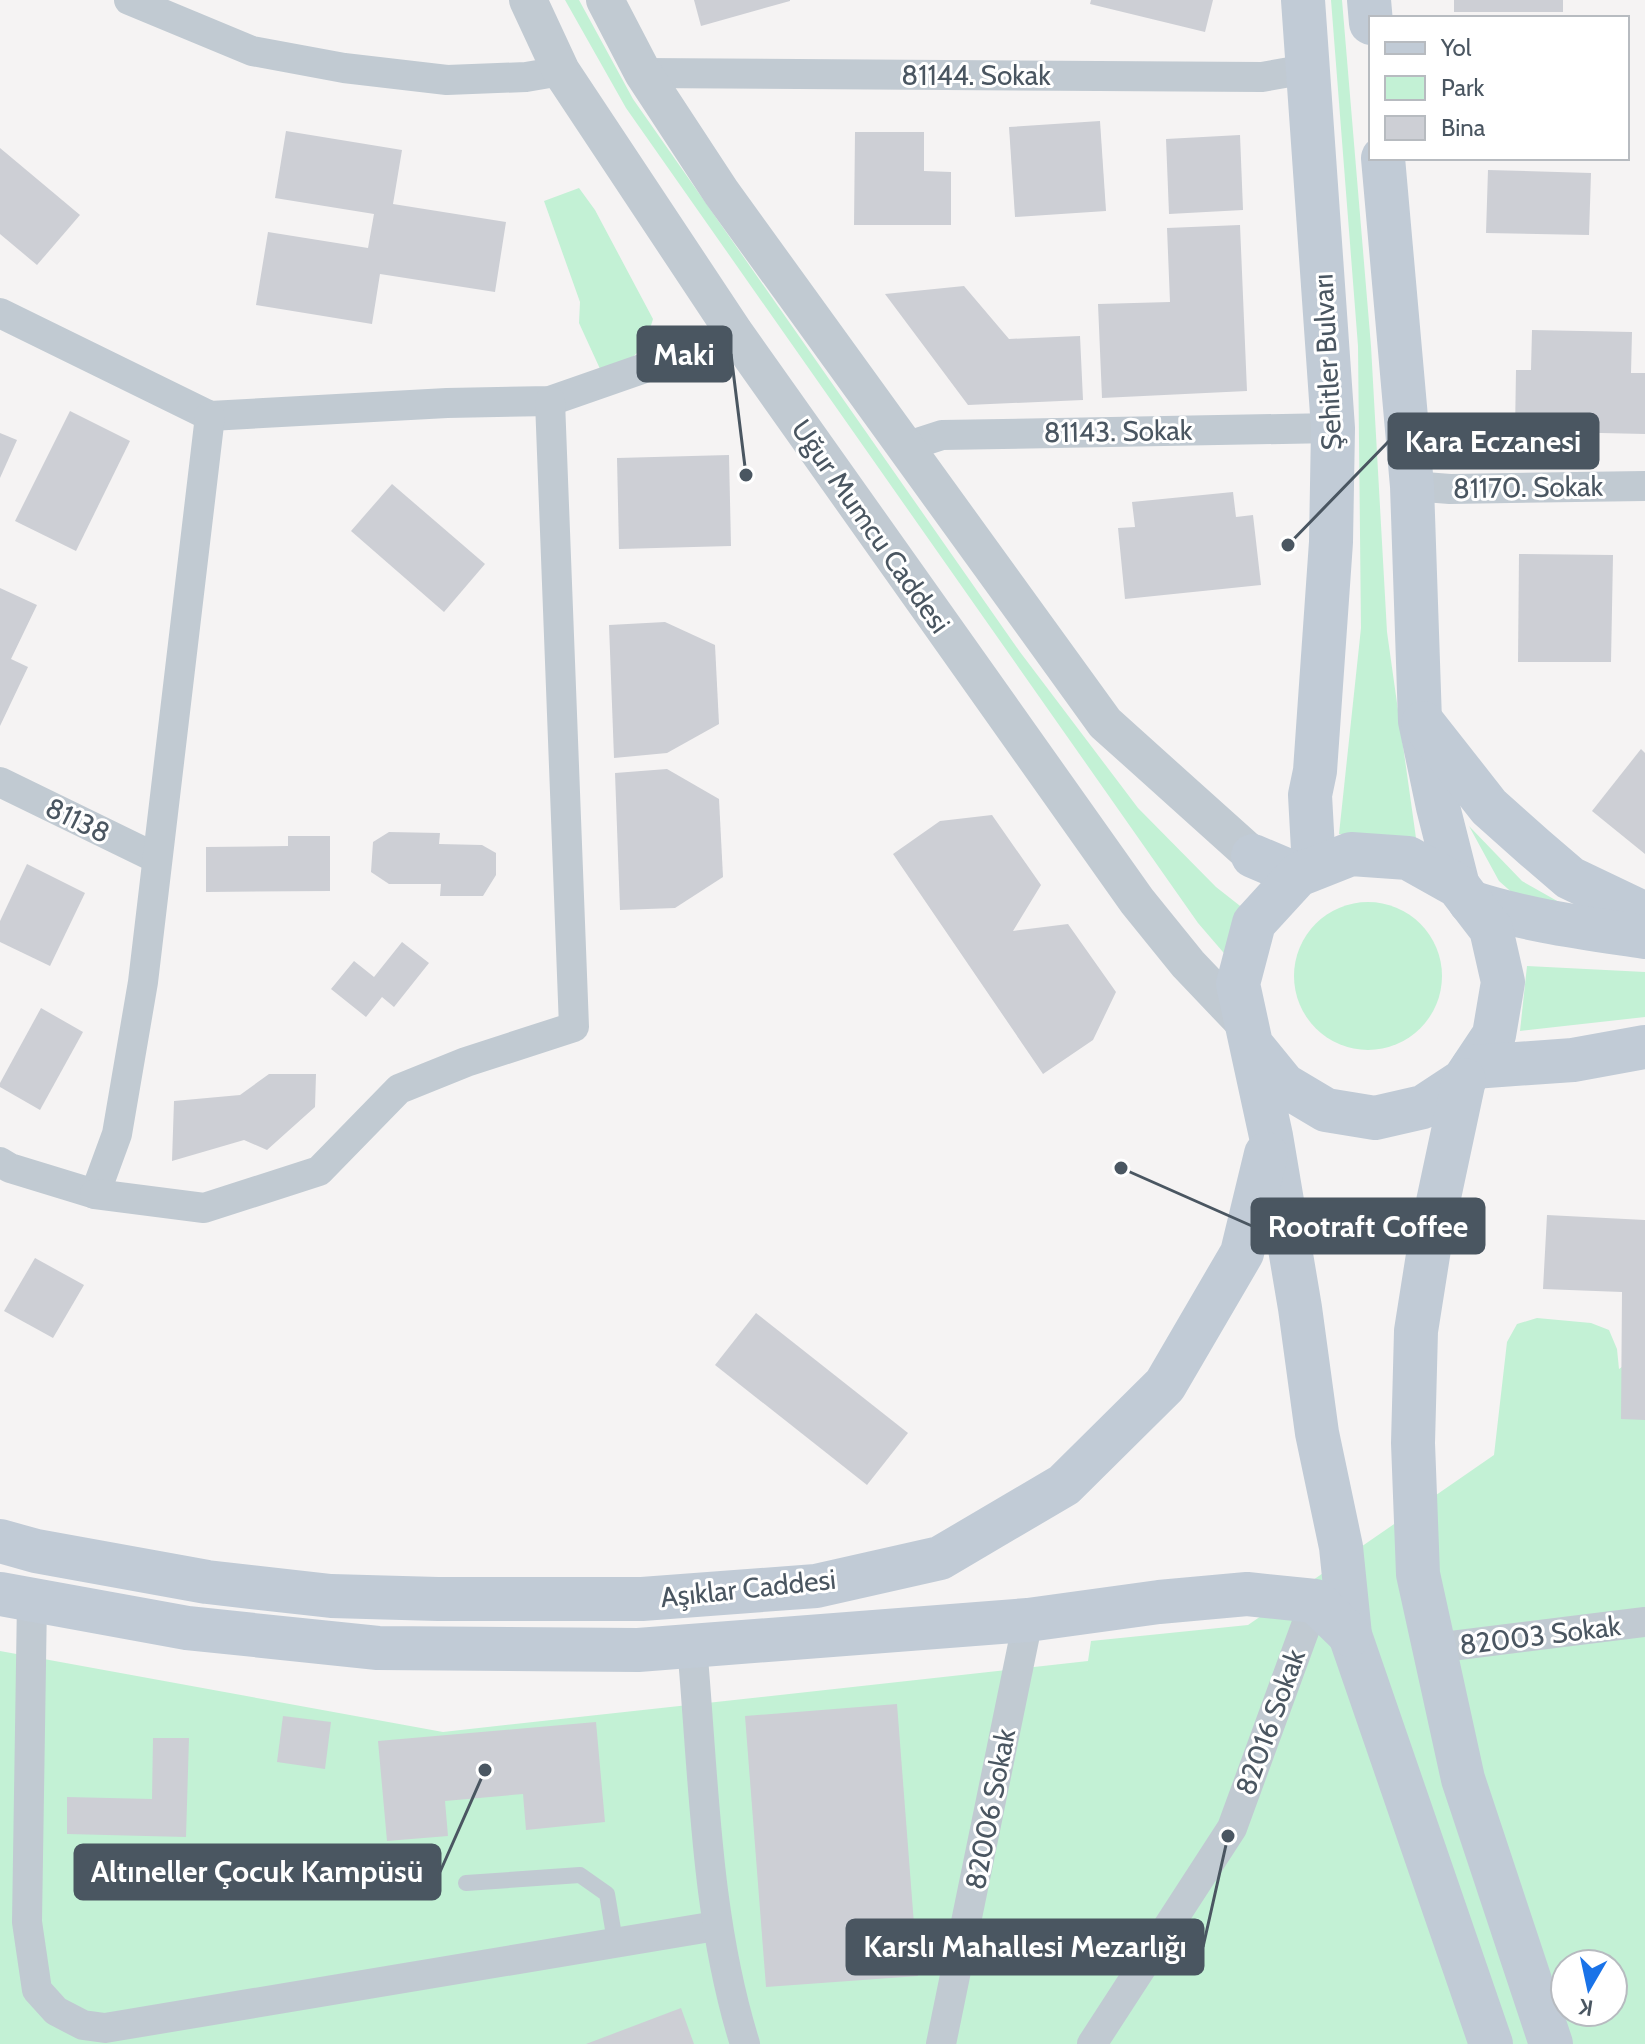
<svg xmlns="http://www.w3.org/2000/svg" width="1645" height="2044" viewBox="0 0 1645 2044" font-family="Cabin,sans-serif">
  <rect width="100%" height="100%" fill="#f5f3f3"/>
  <g fill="#c3f1d5" fill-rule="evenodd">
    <path d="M565,0H579L633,99L1020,652L1138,808L1216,887L1244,909L1235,966L1198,923L626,108Z"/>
    <path d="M1331,0H1342L1371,346L1387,632L1416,838L1339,834L1361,628L1358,346Z"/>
    <path d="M579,188L595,210L653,319C642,356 636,358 601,371L579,323L580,302L544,201Z"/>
    <path d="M1469,826L1522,881L1589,919L1535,913L1499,881Z"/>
    <circle cx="1368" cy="976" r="74"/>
    <path d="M1527,966L1645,972V1017L1520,1031Z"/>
    <path d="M1537,1318L1591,1323L1609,1330L1617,1349L1619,1369L1645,1351V2044H0V1651L443,1732L1088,1661L1091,1641L1248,1625L1494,1455L1507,1342L1517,1324ZM1565,1964H1613V2012H1565Z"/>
  </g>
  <g fill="#cdcfd5">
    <path d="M694,0H790V1L701,26Z"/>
    <path d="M1091,0H1213L1205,32L1090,4Z"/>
    <rect x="1454" y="0" width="109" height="12"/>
    <path d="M1100,121L1106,211L1015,217L1009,127Z"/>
    <path d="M286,131L402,150L393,204L506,222L495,292L380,274L372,324L256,305L268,232L368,248L374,214L275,198Z"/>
    <path d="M855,132H924V171L951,172V225H854Z"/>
    <path d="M1240,135L1243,210L1169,214L1166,139Z"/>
    <path d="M0,148L80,215L37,265L0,234Z"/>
    <path d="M1488,170L1591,173L1589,235L1486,233Z"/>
    <path d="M1240,225L1247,391L1102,398L1098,304L1170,302L1167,228Z"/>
    <path d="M964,286L1009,339L1080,336L1083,400L968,405L885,294Z"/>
    <path d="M1532,330L1632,332L1631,373H1645V434L1515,431L1516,370H1531Z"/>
    <path d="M70,411L130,441L76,551L15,521Z"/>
    <path d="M0,433L17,440L0,478Z"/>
    <path d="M729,455L731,546L619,549L617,458Z"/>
    <path d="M392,484L485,564L444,612L351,531Z"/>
    <path d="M1233,492L1236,517L1253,515L1261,585L1125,599L1118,528L1135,527L1132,502Z"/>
    <path d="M1519,554L1613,555L1611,662H1518Z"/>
    <path d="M0,588L37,605L11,659L28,667L0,726Z"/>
    <path d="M665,622L715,645L719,724L667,753L614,758L609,625Z"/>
    <path d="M1641,749L1645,753V854L1592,811Z"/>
    <path d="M667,769L719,799L723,877L675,908L620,910L615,773Z"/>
    <path d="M992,815L1041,885L1013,931L1068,924L1116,992L1093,1040L1043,1074L893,854L940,821Z"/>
    <path d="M389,832L440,833L439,844L482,845L496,853V875L483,896H440L441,884H389L371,872L373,842Z"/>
    <path d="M288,836H330V891L206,892V847L288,846Z"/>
    <path d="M27,864L85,893L50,966L0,942V921Z"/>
    <path d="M402,942L429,963L394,1007L382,997L366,1017L331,989L354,961L374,977Z"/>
    <path d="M41,1008L83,1032L40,1110L0,1087V1083Z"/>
    <path d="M269,1074H316L315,1107L267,1150L244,1140L172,1161L174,1101L240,1095Z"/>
    <path d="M1547,1215L1645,1220V1420L1621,1419L1622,1292L1543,1289Z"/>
    <path d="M35,1258L84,1285L53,1338L4,1311Z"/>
    <path d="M756,1313L908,1433L867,1485L715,1365Z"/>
    <path d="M897,1704L918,1976L766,1987L745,1716Z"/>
    <path d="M283,1716L331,1722L325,1769L277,1762Z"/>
    <path d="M596,1722L605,1822L526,1830L523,1794L445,1801L448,1836L387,1841L378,1741Z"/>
    <path d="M153,1738H189L186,1837L67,1834V1797L152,1799Z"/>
    <path d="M681,2008L694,2044H586Z"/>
  </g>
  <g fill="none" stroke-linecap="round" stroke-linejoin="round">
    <path stroke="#c1cad2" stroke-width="16" d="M466,1883L580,1875L607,1894L615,1941"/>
    <g stroke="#c1cad2" stroke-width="30">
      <path d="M129,0L252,51L344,68L447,80L526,77L561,71"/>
      <path d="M643,73L1262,77L1307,69"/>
      <path d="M0,313L210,416L447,403L550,401L702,348L734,332"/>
      <path d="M905,447L942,435L1333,428"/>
      <path d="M1412,486L1450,489L1645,486"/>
      <path d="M0,782L156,858"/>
      <path d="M0,1162L10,1168L95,1194L117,1134L143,982L210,416"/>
      <path d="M95,1194L204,1208L319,1171L399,1089L466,1062L574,1027L550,401"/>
      <path d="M32,1600L27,1922L37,1990L56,2011L83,2025L105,2028L716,1926"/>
      <path d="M692,1646C704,1779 705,1916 745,2044"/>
      <path d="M1435,1648L1645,1622"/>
      <path d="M941,2044L1028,1620"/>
      <path d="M1092,2044L1232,1828L1315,1601"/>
    </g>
    <g stroke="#c1cad2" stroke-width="38">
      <path d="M528,0L561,71L734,332L1137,901L1188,964L1249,1028"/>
      <path d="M605,0L643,73L721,192L1105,723L1253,856"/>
    </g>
    <g stroke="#c1cbd6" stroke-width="44">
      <path d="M1303,0L1333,428L1331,542L1315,771L1310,795L1314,868"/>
      <path d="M1369,0L1371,23"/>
      <path d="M1383,158L1412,486L1420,721L1438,807L1458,886"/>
      <path d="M1423,723L1489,807L1535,848L1570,878L1645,914"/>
      <path d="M1253,856L1298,875"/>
      <path d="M1470,902C1528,921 1586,928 1645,937"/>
      <path d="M1253,1047L1284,1085L1326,1110L1375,1118L1423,1107L1464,1080L1494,1035L1503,982L1491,929L1458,886L1408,858L1351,854L1298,875L1254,923L1238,984L1271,1136L1300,1308L1317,1433L1341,1547L1350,1635L1491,2044"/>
      <path d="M1473,1067L1573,1060L1645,1047"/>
      <path d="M1464,1080L1432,1230L1416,1331L1413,1443L1418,1574L1463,1779L1551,2044"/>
      <path d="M0,1541L36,1551L207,1582L331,1596L438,1599H642L816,1586L940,1558L1064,1485L1165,1385L1242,1253L1266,1154"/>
      <path d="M0,1594L187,1628L378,1648L638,1650L1028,1620L1159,1602L1247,1594L1315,1601L1350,1635"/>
    </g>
  </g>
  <g text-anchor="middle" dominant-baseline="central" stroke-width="6" stroke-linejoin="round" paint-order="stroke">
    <g font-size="28" fill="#4a5661" stroke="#fff">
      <text x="976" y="75">81144. Sokak</text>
      <text transform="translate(1327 362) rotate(-93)">Şehitler Bulvarı</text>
      <text transform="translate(1118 431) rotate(-1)">81143. Sokak</text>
      <text transform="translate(1528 487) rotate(-1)">81170. Sokak</text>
      <text transform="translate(871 526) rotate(55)">Uğur Mumcu Caddesi</text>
      <text transform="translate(78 820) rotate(26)">81138</text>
      <text transform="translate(748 1588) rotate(-6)">Aşıklar Caddesi</text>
      <text transform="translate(1540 1635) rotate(-7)">82003 Sokak</text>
      <text transform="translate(1270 1722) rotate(-70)">82016 Sokak</text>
      <text transform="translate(990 1809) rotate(-79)">82006 Sokak</text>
    </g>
  </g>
  <path fill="none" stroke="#4a5661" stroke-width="3" d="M746 475L731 354M1288 545L1389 441M1121 1168L1252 1226M485 1770L440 1872M1228 1836L1203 1947"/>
  <g fill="#4a5661" stroke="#fff" stroke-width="3">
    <circle cx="746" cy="475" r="8"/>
    <circle cx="1288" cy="545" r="8"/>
    <circle cx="1121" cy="1168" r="8"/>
    <circle cx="485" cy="1770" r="8"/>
    <circle cx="1228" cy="1836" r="8"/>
  </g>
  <g fill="#4a5661" stroke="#4a5661" stroke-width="3">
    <rect x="638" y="327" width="93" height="54" rx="8"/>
    <rect x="1389" y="414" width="209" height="54" rx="8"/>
    <rect x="1252" y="1199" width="232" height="54" rx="8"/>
    <rect x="75" y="1845" width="365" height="54" rx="8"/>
    <rect x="847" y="1920" width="356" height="54" rx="8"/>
  </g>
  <g font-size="30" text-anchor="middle" font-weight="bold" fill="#fff">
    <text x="684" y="365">Maki</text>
    <text x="1493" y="452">Kara Eczanesi</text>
    <text x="1368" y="1237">Rootraft Coffee</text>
    <text x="257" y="1882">Altıneller Çocuk Kampüsü</text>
    <text x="1025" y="1957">Karslı Mahallesi Mezarlığı</text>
  </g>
  <rect x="1369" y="16" width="260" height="144" fill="#ffffff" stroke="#b7bbc0" stroke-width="2"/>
  <rect x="1385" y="42" width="40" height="12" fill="#c1cbd6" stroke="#b7bbc0" stroke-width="2"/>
  <text x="1441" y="56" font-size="24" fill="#4a5661">Yol</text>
  <rect x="1385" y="76" width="40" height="24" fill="#c3f1d5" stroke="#b7bbc0" stroke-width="2"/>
  <text x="1441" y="96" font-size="24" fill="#4a5661">Park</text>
  <rect x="1385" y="116" width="40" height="24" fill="#cdcfd5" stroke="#b7bbc0" stroke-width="2"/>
  <text x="1441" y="136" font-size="24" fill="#4a5661">Bina</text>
  <g transform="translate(1589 1988) rotate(189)"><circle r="38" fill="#ffffff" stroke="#b7bbc0" stroke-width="2"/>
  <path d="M0-6L14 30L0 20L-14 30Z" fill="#1a73e8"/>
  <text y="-12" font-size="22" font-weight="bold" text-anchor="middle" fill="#4a5661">K</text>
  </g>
</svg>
